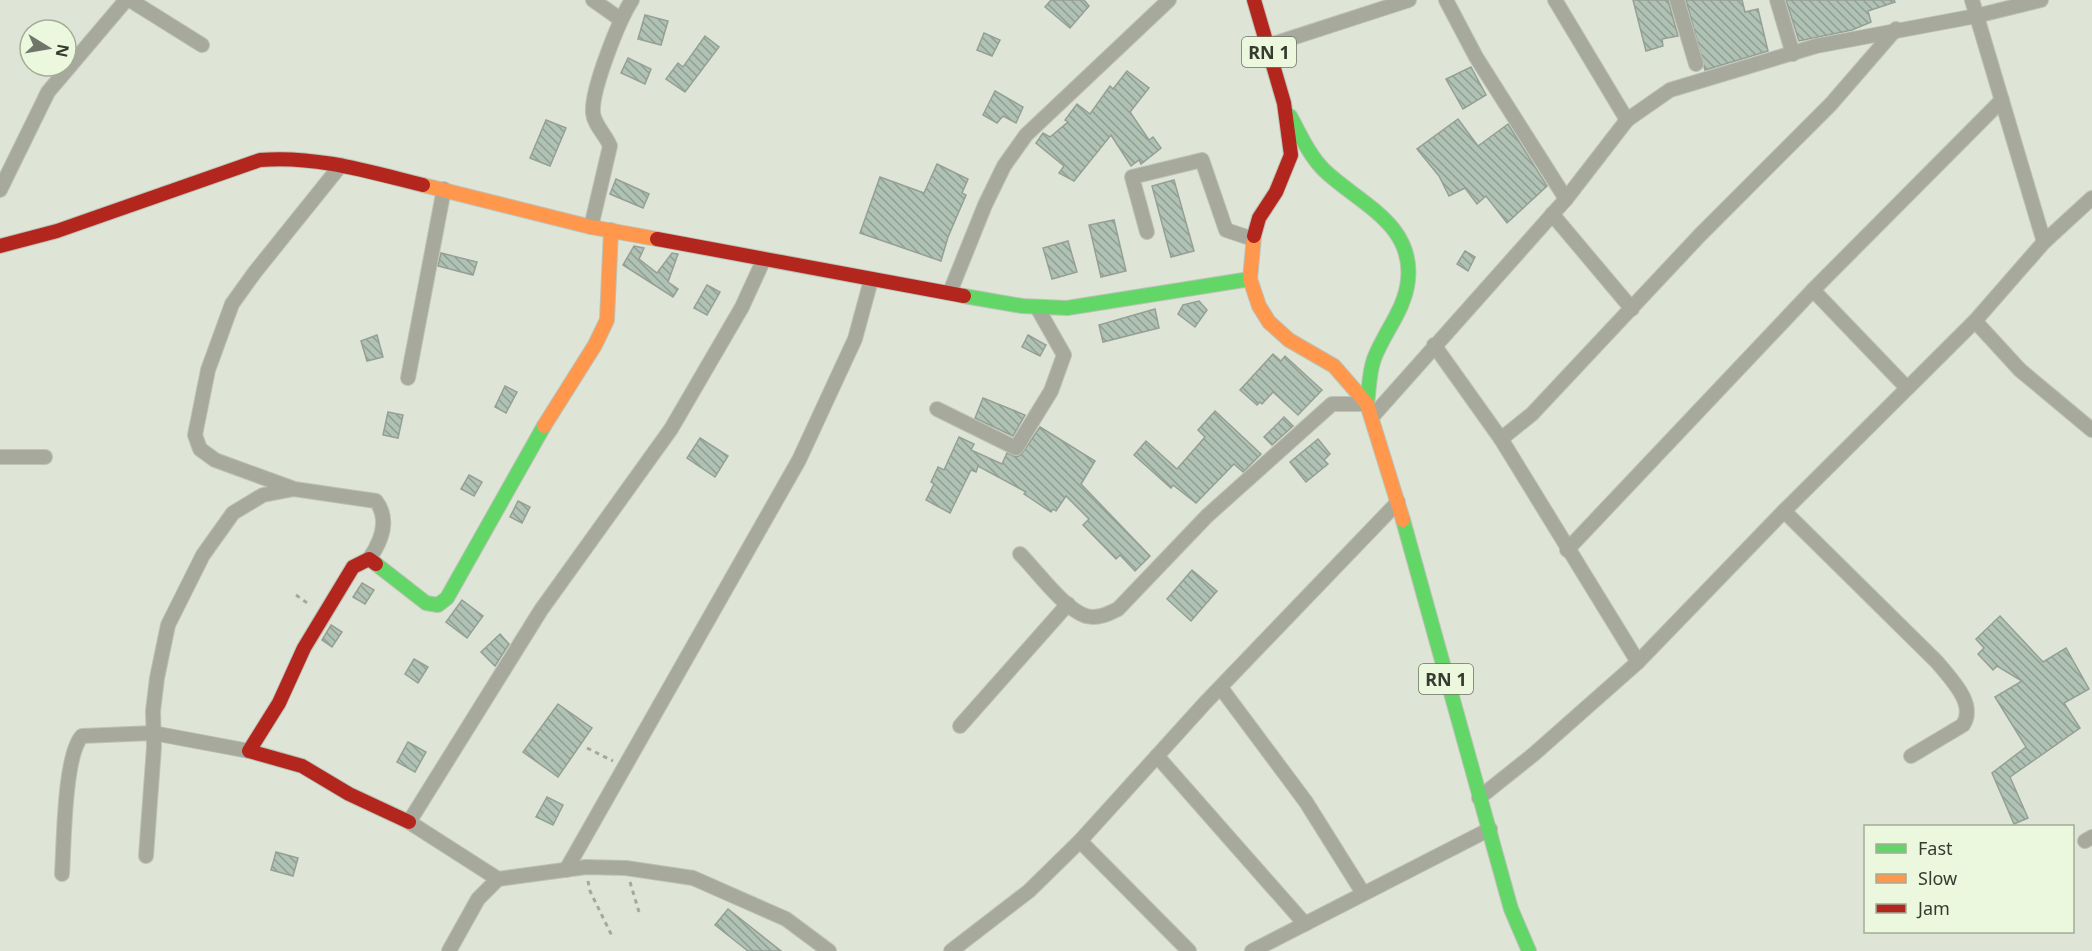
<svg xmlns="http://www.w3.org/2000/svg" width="2092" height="951" viewBox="0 0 2092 951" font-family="'Noto Sans',sans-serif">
  <defs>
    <pattern id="building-back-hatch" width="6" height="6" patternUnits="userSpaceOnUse" patternTransform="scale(1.5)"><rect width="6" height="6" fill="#afc2b4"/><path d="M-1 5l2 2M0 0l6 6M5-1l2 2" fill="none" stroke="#8f9f93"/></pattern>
  </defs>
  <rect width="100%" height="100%" fill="#dee5d7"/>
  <g fill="url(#building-back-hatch)" stroke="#969f96" stroke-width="1.5">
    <path d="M1051,0H1084L1089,6L1070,28L1045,7Z"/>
    <path d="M1633,0H1668L1678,36L1662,39L1663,46L1646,51Z"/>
    <path d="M1686,0H1742L1745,12L1758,9L1768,51L1705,70Z"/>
    <path d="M1786,0H1894L1895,2L1868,11L1871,22L1852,30L1799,41Z"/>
    <path d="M645,15L668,21L661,45L638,39Z"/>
    <path d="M984,33L1000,40L992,56L977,50Z"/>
    <path d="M705,36L719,47L685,92L666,79L678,63L683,67Z"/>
    <path d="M628,58L651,69L645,84L621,73Z"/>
    <path d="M1471,67L1486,95L1463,109L1446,79Z"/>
    <path d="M1127,71L1149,88L1130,112L1149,140L1153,137L1161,148L1141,164L1139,160L1131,166L1111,135L1074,181L1059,173L1064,166L1036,143L1043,133L1050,137L1068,122L1065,120L1077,104L1090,114L1110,86L1113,89Z"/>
    <path d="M995,91L1023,107L1016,123L1003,116L997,123L983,115Z"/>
    <path d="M1458,119L1478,146L1508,124L1547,186L1507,223L1486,196L1477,204L1465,188L1449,196L1439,176L1417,149Z"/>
    <path d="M546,120L566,128L550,166L530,158Z"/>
    <path d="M937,164L968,179L962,193L966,195L948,237L941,261L860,233L880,177L924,193Z"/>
    <path d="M616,179L649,194L643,208L610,194Z"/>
    <path d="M1174,180L1194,251L1171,257L1152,186Z"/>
    <path d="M1114,220L1126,271L1101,277L1089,225Z"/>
    <path d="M1068,241L1077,272L1052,279L1043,248Z"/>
    <path d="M634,246L644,248L639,259L657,273L672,253L678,254L668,282L678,289L673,297L623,265Z"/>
    <path d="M1465,251L1475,257L1468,271L1457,264Z"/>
    <path d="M441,253L477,262L473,275L438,266Z"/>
    <path d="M707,285L720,292L707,315L694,308Z"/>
    <path d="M1199,301L1207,310L1195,327L1178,314L1183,305Z"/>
    <path d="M1155,309L1159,328L1103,342L1099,325Z"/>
    <path d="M377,335L383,357L367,361L361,341Z"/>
    <path d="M1028,335L1046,345L1040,356L1022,347Z"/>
    <path d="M1273,354L1281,361L1285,356L1322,390L1298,415L1273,392L1262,404L1260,402L1257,405L1240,390Z"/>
    <path d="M505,386L517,392L506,413L495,407Z"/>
    <path d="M983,398L1025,415L1013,436L975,418Z"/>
    <path d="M1215,411L1261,454L1243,472L1234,464L1196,503L1173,485L1171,488L1134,455L1146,441L1177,469L1205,437L1198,430Z"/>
    <path d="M388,412L403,415L398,438L383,435Z"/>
    <path d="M1284,417L1293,426L1272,445L1264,437Z"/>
    <path d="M1040,427L1095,461L1081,484L1150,556L1135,571L1120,555L1116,559L1083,525L1089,519L1066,496L1056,511L1053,509L1051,512L1024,494L1026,492L978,466L976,472L971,470L950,513L926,500L934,484L931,482L938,467L944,470L959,437L974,444L971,450L1002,464L1007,453L1016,457L1021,455Z"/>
    <path d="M700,438L728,456L715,477L687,458Z"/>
    <path d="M1318,439L1330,454L1324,460L1328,464L1306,482L1290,462Z"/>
    <path d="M469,475L482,482L474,496L461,489Z"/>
    <path d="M518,501L530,507L522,523L510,517Z"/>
    <path d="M1192,570L1217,591L1191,621L1167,599Z"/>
    <path d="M362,583L374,590L365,604L353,597Z"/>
    <path d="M462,600L483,616L467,638L446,622Z"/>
    <path d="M2000,616L2043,662L2066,648L2089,689L2064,703L2080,728L2010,777L2028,818L2014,824L1992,773L2026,747L1995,697L2022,681L1997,666L1993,670L1978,654L1984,648L1976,639Z"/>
    <path d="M331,625L342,632L332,647L322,640Z"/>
    <path d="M500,634L509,644L495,666L481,652Z"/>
    <path d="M414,659L428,667L418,683L405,674Z"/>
    <path d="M558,704L592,728L558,777L523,752Z"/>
    <path d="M408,742L426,752L415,772L397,762Z"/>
    <path d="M547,797L563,805L553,825L536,817Z"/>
    <path d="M276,852L298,858L293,876L271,870Z"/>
    <path d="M728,909L781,951H748L715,925Z"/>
  </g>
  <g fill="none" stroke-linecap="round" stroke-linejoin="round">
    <g stroke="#bcc2b6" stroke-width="16">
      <g id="street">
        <path d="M130,0L202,45"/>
        <path d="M593,0L620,19"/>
        <path d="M1446,0L1476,57L1566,199"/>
        <path d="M1555,0L1627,120"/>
        <path d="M1677,0L1696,64"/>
        <path d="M1777,0L1793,54"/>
        <path d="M1972,0L2044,242"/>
        <path d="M1267,46L1409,0"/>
        <path d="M0,190L48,92L126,0"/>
        <path d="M1552,214L1632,309"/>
        <path d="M591,227L610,146C606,135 594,125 593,113C591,90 619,20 632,0"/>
        <path d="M1147,232L1132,177L1202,160L1226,230L1253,239"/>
        <path d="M1813,290L1907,388"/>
        <path d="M950,292L985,205L1004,166L1026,135L1169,0"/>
        <path d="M1975,321L2020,370L2092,430"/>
        <path d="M1434,345L1501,439L1638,662"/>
        <path d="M408,378L444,189"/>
        <path d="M937,409L1016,448L1051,391L1064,355L1038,309"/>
        <path d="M1372,417L1566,199L1627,120L1670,90L1816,46L1976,16L2041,0"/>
        <path d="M1501,439L1532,414L1700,235L1831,104L1896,29"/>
        <path d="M0,457H45"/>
        <path d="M292,488L215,460L200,449L195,435L208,370L232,304L255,272L341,165"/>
        <path d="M1784,511L1937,662C1950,678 1977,704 1963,725L1911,756"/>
        <path d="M1567,550L1813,290L2002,100"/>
        <path d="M1020,554C1036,570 1065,610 1086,616C1098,619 1108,614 1118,609L1207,516L1332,404H1367"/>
        <path d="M1221,688L1306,802L1363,893"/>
        <path d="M960,726L1068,604"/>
        <path d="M1157,756L1305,924"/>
        <path d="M1479,798L1534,754L1638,662L1784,511L1975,321L2044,242L2092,198"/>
        <path d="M1080,841L1189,951"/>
        <path d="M2085,841L2092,837"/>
        <path d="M146,856L154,747L153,711L157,678L168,625L203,555L233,513L263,495L294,489L376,501C390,520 381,542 369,559"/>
        <path d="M566,870L799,460L855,339L871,280"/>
        <path d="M62,874C64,845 64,755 82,736L153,733L249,751"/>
        <path d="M498,879L409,822L541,610L671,429L742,307L764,259"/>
        <path d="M449,951L478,899L498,879L586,867L626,868L693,878L786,919L829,951"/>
        <path d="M951,951L1029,891L1080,841L1205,703L1398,502"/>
        <path d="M1252,951L1490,829"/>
      </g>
    </g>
    <g stroke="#bcc2b6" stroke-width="16">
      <g id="fast">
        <path d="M1290,116C1300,134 1309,155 1324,170C1358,203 1414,223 1408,280C1405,310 1384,332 1374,359C1369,373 1369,389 1367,404"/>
        <path d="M964,296L1022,306L1067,308L1250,279"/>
        <path d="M1403,520L1511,909L1529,951"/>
        <path d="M376,564L426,603L438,605L447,598L544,426"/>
      </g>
    </g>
    <g stroke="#bcc2b6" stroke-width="16">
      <g id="slow">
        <path d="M423,185L591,227L657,239"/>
        <path d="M1254,236L1250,279L1259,306L1269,322L1289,340L1334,366L1367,404L1403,520"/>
        <path d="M544,426L595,345L607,320L611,230"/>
      </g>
    </g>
    <g stroke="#bcc2b6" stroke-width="16">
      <g id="jam">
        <path d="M1254,236L1259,218L1276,192L1291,155L1284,103L1254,0"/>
        <path d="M657,239L964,296"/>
        <path d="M0,246L57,231L260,160C315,155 370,172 423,185"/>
        <path d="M376,564L369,559L353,567L304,648L279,703L249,751L302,766L349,794L409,822"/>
      </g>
    </g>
    <g stroke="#a6a89c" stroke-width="3" stroke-dasharray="4.5 4.5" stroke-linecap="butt">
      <path d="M296,595L310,605"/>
      <path d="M587,748L613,761"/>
      <path d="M588,881L590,891L612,936"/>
      <path d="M630,882L639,912"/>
    </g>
    <use href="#street" stroke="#a7a99c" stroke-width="14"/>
    <use href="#fast" stroke="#63d668" stroke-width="14"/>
    <use href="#slow" stroke="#ff974d" stroke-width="14"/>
    <use href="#jam" stroke="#b3261e" stroke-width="14"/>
  </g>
  <g text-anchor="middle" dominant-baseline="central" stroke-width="4.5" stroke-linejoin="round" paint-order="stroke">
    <g fill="#ebf8de" stroke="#6c7464" stroke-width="1.5">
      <rect x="1242" y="37" width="54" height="30" rx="4.5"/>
      <rect x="1419" y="664" width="54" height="30" rx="4.5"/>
    </g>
    <g font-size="18" font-weight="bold" fill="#363b30">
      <text x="1269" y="52">RN 1</text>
      <text x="1446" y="679">RN 1</text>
    </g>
  </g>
  <rect x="1864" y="825" width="210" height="108" fill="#ebf8de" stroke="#a3ac98" stroke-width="1.5"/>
  <rect x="1876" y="844" width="30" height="9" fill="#63d668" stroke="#a3ac98" stroke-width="1.5"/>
  <text x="1918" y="855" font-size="18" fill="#363b30">Fast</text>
  <rect x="1876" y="874" width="30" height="9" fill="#ff974d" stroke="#a3ac98" stroke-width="1.5"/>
  <text x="1918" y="885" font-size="18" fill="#363b30">Slow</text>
  <rect x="1876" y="904" width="30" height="9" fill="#b3261e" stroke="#a3ac98" stroke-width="1.5"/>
  <text x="1918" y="915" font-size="18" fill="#363b30">Jam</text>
  <g transform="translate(48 48) rotate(101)"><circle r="28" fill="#ebf8de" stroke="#a3ac98" stroke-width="1.5"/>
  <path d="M0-4.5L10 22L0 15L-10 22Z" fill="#71766a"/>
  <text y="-9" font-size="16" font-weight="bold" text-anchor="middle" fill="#363b30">N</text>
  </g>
</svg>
